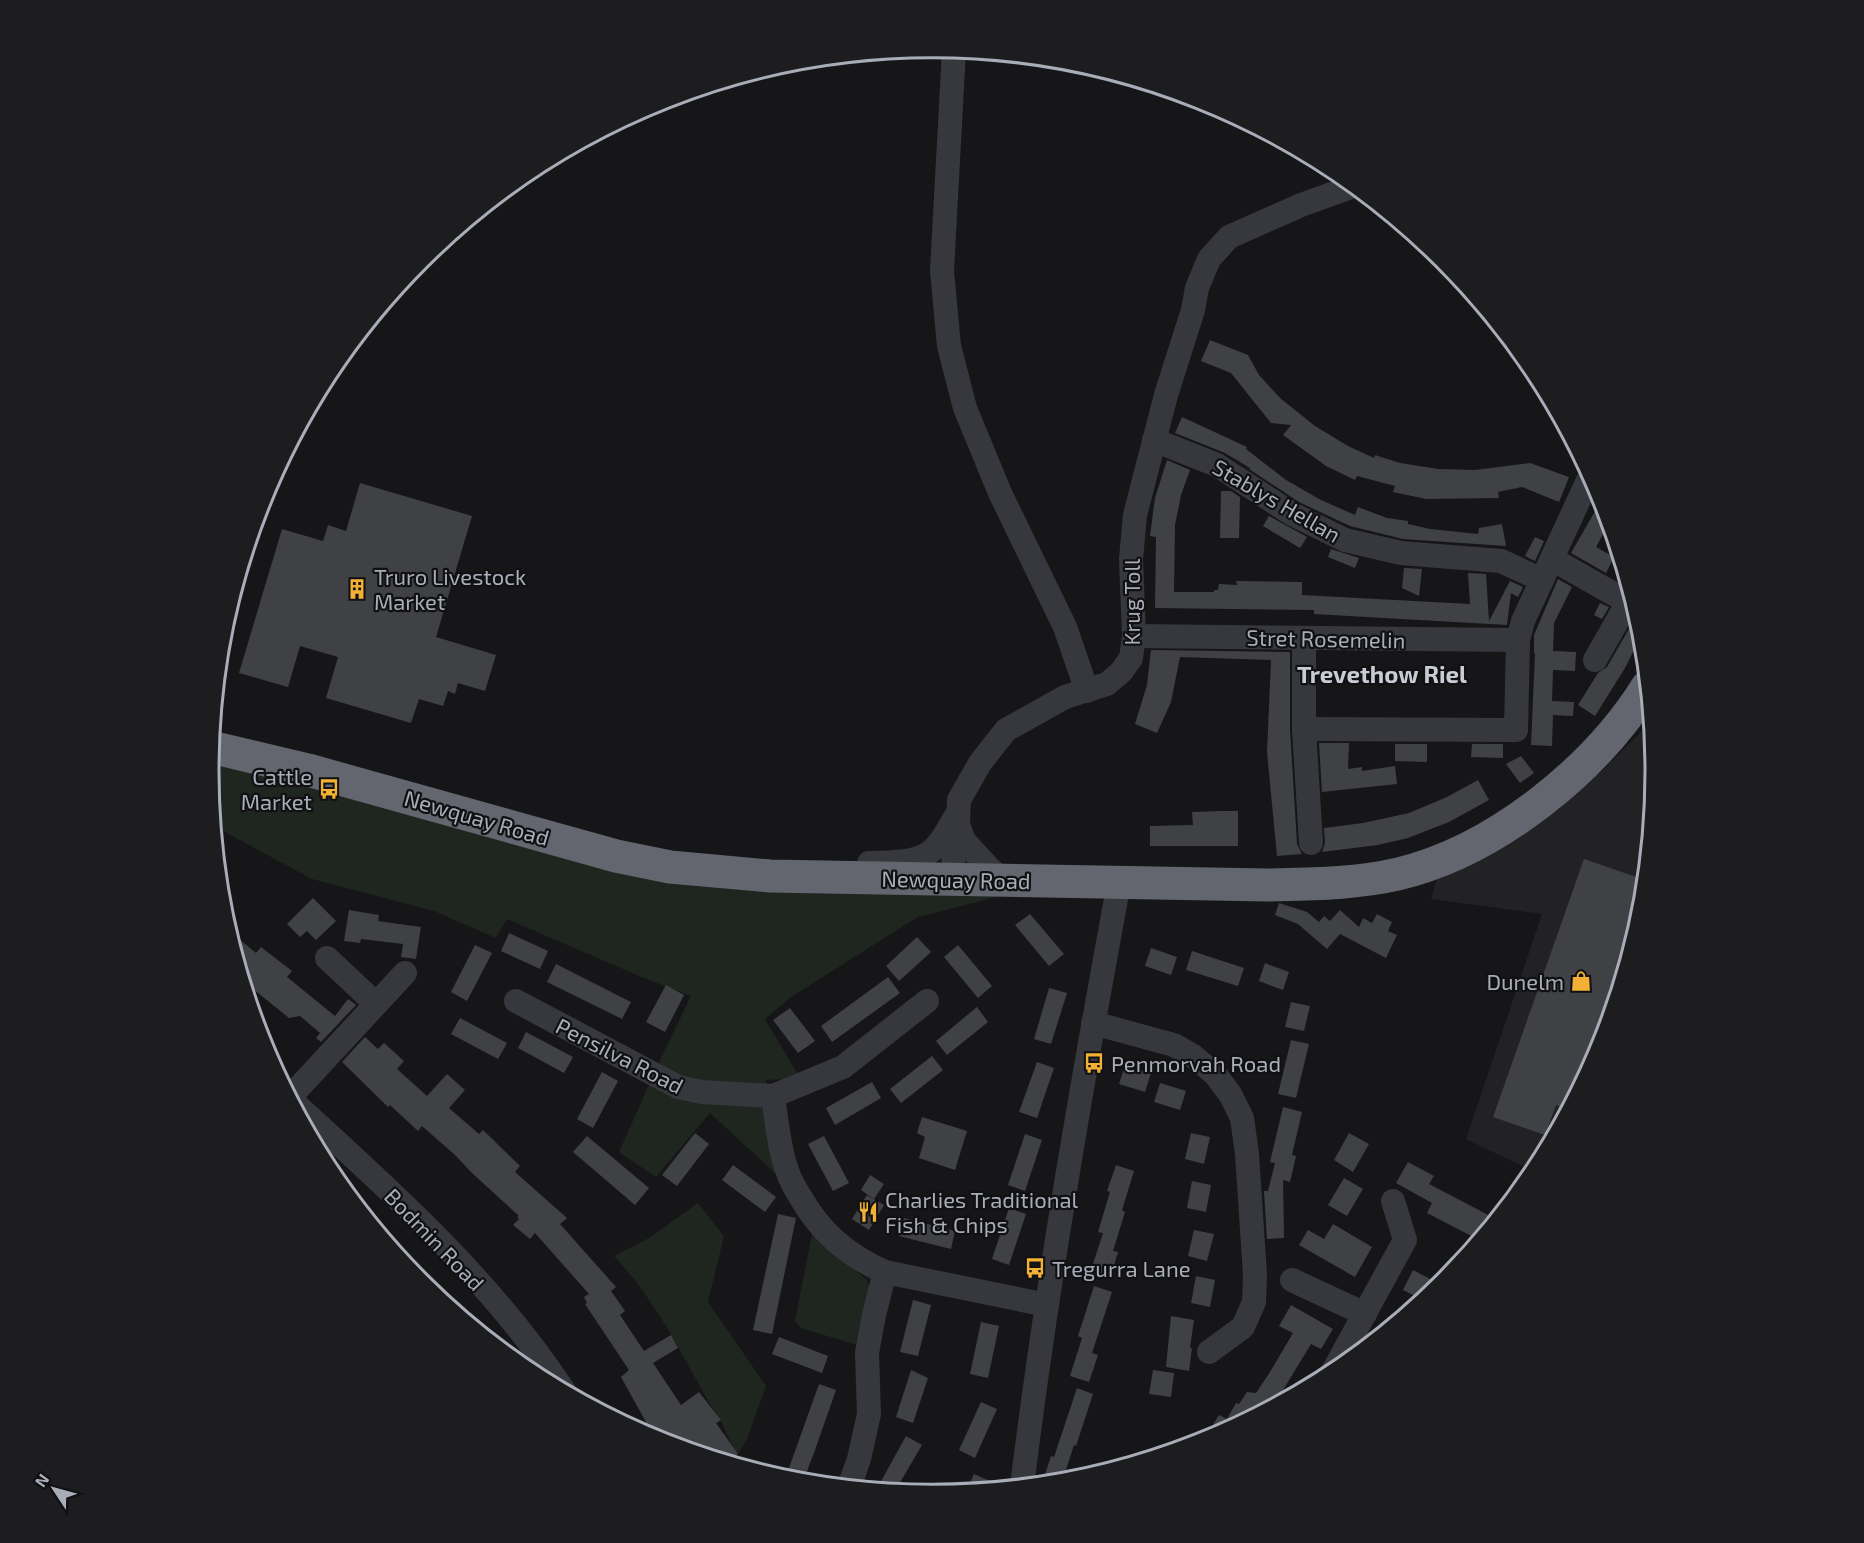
<svg xmlns="http://www.w3.org/2000/svg" width="1864" height="1543" viewBox="0 0 1864 1543" font-family="'Exo 2',sans-serif">
  <rect width="100%" height="100%" fill="#161618"/>
  <path fill="#222225" d="M1651,722L1655,772L1642,913L1600,1049L1534,1172L1466,1139L1542,914L1431,899L1438,875L1515,839L1601,772Z"/>
  <g fill="#1e261f">
    <path d="M210,759L543,847L1037,887L918,917L791,997L765,1019L800,1078L766,1080L777,1175L710,1113L656,1177L619,1152L660,1060L691,996L644,978L507,919L496,938L434,911L312,879L214,826L209,771Z"/>
    <path d="M698,1203L724,1236L708,1302L766,1386L747,1439L738,1454C730,1444 727,1433 721,1421C716,1412 709,1404 704,1394C678,1346 652,1296 614,1256L649,1238Z"/>
    <path d="M812,1234L867,1280L870,1287L857,1345L801,1328L795,1321Z"/>
  </g>
  <g fill="#404145">
    <path d="M1210,340L1248,355L1259,375L1280,398L1315,426L1348,446L1374,458L1375,455L1400,463L1438,469L1475,470L1530,463L1569,477L1559,502L1522,487L1498,492L1499,498L1426,499L1393,492L1395,486L1357,476L1355,480L1326,466L1283,435L1291,425L1271,423L1231,373L1201,361Z"/>
    <path d="M1182,417L1247,447L1246,449L1286,480L1321,500L1355,515L1358,507L1387,518L1408,521V524L1430,529L1478,534L1479,528L1502,524L1506,546L1403,539L1350,526L1299,502L1249,469L1250,468L1225,453L1175,433Z"/>
    <path d="M1167,460L1190,470L1181,495L1175,525L1174,592H1214V590H1218L1219,584L1237,585L1236,581L1302,582V595L1470,604L1468,573L1486,574L1489,621L1510,581L1523,587L1518,597L1511,593L1507,625L1314,614V610L1155,608L1156,537L1150,536L1155,498Z"/>
    <path d="M360,483L472,516L436,637L496,655L485,691L458,683L455,694L448,691L443,706L419,699L411,723L326,698L338,657L300,646L288,687L239,673L282,529L323,541L328,525L346,531Z"/>
    <path d="M1221,491H1231L1240,497L1239,538H1220Z"/>
    <path d="M1602,499L1609,523L1596,547L1614,557L1606,573L1571,553Z"/>
    <path d="M1269,516L1307,537L1300,548L1263,526Z"/>
    <path d="M1535,537L1544,541L1535,561L1525,556Z"/>
    <path d="M1331,549L1359,558L1355,568L1328,557Z"/>
    <path d="M1404,568L1422,569L1419,596L1402,588Z"/>
    <path d="M1558,579L1572,587L1554,623L1553,651L1576,652L1575,671L1553,670L1552,701L1574,702L1573,716L1553,715L1552,746L1531,745L1535,653H1534V635Z"/>
    <path d="M1600,603L1609,607L1602,619L1594,615Z"/>
    <path d="M1637,615L1642,634L1625,668L1595,716L1578,705L1598,673L1607,667Z"/>
    <path d="M1151,650L1290,652V729L1297,844L1302,854L1277,856L1267,752L1271,660L1180,657L1171,702L1157,733L1135,724L1147,685Z"/>
    <path d="M1319,743H1349L1348,769L1362,767V771L1395,766L1397,784L1322,792Z"/>
    <path d="M1395,744H1427V762L1395,761Z"/>
    <path d="M1472,744H1503V758L1471,757Z"/>
    <path d="M1521,756L1534,773L1520,783L1506,764Z"/>
    <path d="M1478,780L1489,800L1449,822L1408,838L1378,845L1322,852L1325,843L1324,828L1363,823L1409,813L1447,797Z"/>
    <path d="M1221,811H1238V846H1150V826L1193,825L1192,812Z"/>
    <path d="M1584,859L1645,880L1642,913L1600,1049L1568,1110L1556,1105L1545,1135L1493,1117Z"/>
    <path d="M313,898L336,921L316,940L307,931L300,937L287,924Z"/>
    <path d="M1279,903L1307,912L1319,922L1324,916L1330,921L1340,910L1359,927L1363,918L1372,923L1377,914L1392,922L1388,931L1397,935L1386,958L1340,934L1327,949L1298,924L1275,915Z"/>
    <path d="M349,910L379,915L378,921L421,927L416,959L401,957L403,944L361,939L360,943L344,941Z"/>
    <path d="M1030,914L1064,954L1049,966L1015,925Z"/>
    <path d="M227,929L256,953L261,947L292,971L287,977L335,1016L348,999L356,1005L321,1042L316,1038L320,1033L300,1016L289,1018L248,985L251,981L241,973Z"/>
    <path d="M509,933L548,951L540,969L501,951Z"/>
    <path d="M917,937L931,952L899,981L886,966Z"/>
    <path d="M475,945L492,953L467,1001L451,992Z"/>
    <path d="M958,945L992,986L978,998L944,957Z"/>
    <path d="M1151,948L1177,957L1171,975L1145,966Z"/>
    <path d="M1192,951L1244,968L1238,986L1186,970Z"/>
    <path d="M1265,963L1289,972L1283,990L1259,981Z"/>
    <path d="M556,964L631,1002L622,1019L547,982Z"/>
    <path d="M888,977L900,993L832,1042L821,1026Z"/>
    <path d="M666,985L684,995L665,1032L646,1022Z"/>
    <path d="M1049,988L1067,993L1051,1044L1034,1039Z"/>
    <path d="M1291,1002L1310,1006L1304,1031L1285,1027Z"/>
    <path d="M977,1007L988,1022L947,1055L936,1041Z"/>
    <path d="M790,1008L815,1041L798,1053L773,1020Z"/>
    <path d="M460,1018L507,1043L498,1059L451,1034Z"/>
    <path d="M526,1032L573,1057L564,1073L518,1048Z"/>
    <path d="M365,1037L378,1049L384,1043L404,1061L397,1069L427,1096L447,1074L465,1090L449,1108L479,1134L483,1130L520,1166L515,1172L567,1218L560,1224L616,1287L611,1291L625,1311L620,1315L644,1351L671,1335L678,1348L653,1363L681,1405L699,1392L721,1420L716,1423L738,1454L726,1462L715,1458L707,1446L698,1453L656,1440L621,1377L629,1370L585,1304L587,1303L584,1297L589,1294L535,1233L530,1239L513,1225L519,1219L517,1217L519,1216L472,1173L455,1155L422,1126L418,1131L390,1105L388,1107L342,1062Z"/>
    <path d="M1291,1040L1309,1044L1296,1098L1278,1094Z"/>
    <path d="M932,1056L943,1070L901,1103L890,1089Z"/>
    <path d="M1037,1062L1054,1068L1037,1118L1019,1112Z"/>
    <path d="M1125,1065L1151,1073L1145,1092L1119,1084Z"/>
    <path d="M602,1072L618,1081L593,1128L577,1119Z"/>
    <path d="M872,1082L881,1098L835,1125L826,1108Z"/>
    <path d="M1160,1083L1186,1091L1180,1110L1154,1102Z"/>
    <path d="M1283,1107L1302,1112L1292,1155L1296,1156L1290,1182L1283,1180L1284,1238L1267,1239L1264,1191H1268L1275,1163L1270,1162Z"/>
    <path d="M922,1117L967,1131L955,1170L919,1158L925,1137L917,1133Z"/>
    <path d="M695,1133L709,1144L677,1186L662,1175Z"/>
    <path d="M1191,1133L1210,1137L1204,1164L1185,1159Z"/>
    <path d="M1349,1133L1369,1144L1353,1172L1334,1160Z"/>
    <path d="M1025,1134L1042,1140L1025,1191L1008,1185Z"/>
    <path d="M587,1136L649,1188L635,1205L573,1152Z"/>
    <path d="M824,1136L849,1183L833,1191L808,1144Z"/>
    <path d="M1408,1162L1434,1176L1429,1184L1496,1219L1479,1240L1427,1213L1432,1203L1396,1183Z"/>
    <path d="M733,1165L776,1197L765,1212L722,1180Z"/>
    <path d="M1116,1165L1134,1171L1122,1210L1125,1212L1113,1251L1118,1252L1110,1279L1090,1273L1103,1233L1098,1232L1110,1192L1107,1191Z"/>
    <path d="M870,1175L884,1184L874,1199L861,1190Z"/>
    <path d="M1344,1178L1363,1189L1347,1216L1328,1205Z"/>
    <path d="M1192,1181L1211,1185L1206,1212L1187,1208Z"/>
    <path d="M867,1195L884,1205L869,1230L852,1219Z"/>
    <path d="M1009,1208L1026,1214L1009,1265L992,1259Z"/>
    <path d="M778,1214L796,1218L772,1334L753,1330Z"/>
    <path d="M904,1218L955,1231L951,1249L899,1236Z"/>
    <path d="M1333,1224L1372,1247L1355,1277L1299,1245L1308,1230L1324,1239Z"/>
    <path d="M1194,1230L1214,1234L1207,1261L1188,1256Z"/>
    <path d="M1413,1270L1436,1282V1289L1423,1300L1403,1290Z"/>
    <path d="M1196,1276L1215,1280L1210,1307L1191,1303Z"/>
    <path d="M1094,1286L1112,1292L1092,1353L1098,1355L1089,1382L1070,1376L1082,1338L1078,1336Z"/>
    <path d="M913,1300L931,1305L918,1356L900,1352Z"/>
    <path d="M1291,1305L1333,1329L1321,1349L1311,1344L1274,1405L1202,1442L1219,1415L1227,1419L1236,1403L1239,1404L1247,1392L1256,1393L1270,1372L1293,1333L1279,1326Z"/>
    <path d="M1171,1316L1194,1320L1190,1348H1192L1189,1371L1166,1367Z"/>
    <path d="M981,1322L999,1326L988,1378L970,1374Z"/>
    <path d="M779,1337L828,1356L822,1373L772,1354Z"/>
    <path d="M911,1370L928,1378L913,1423L896,1417Z"/>
    <path d="M1153,1370L1174,1373L1171,1397L1149,1394Z"/>
    <path d="M819,1384L836,1390L815,1450L803,1482L785,1479Z"/>
    <path d="M1077,1388L1093,1394L1076,1446L1074,1445L1062,1482L1042,1484L1051,1456L1054,1457Z"/>
    <path d="M981,1402L997,1409L975,1458L959,1450Z"/>
    <path d="M906,1436L922,1445L895,1491L880,1483Z"/>
    <path d="M974,1474L1006,1488L966,1492Z"/>
  </g>
  <g fill="none" stroke-linecap="round" stroke-linejoin="round">
    <g stroke="#37383d" stroke-width="24">
      <path d="M954,50L942,271L949,346L965,408L1000,493L1065,627L1087,691"/>
      <path d="M1154,440L1217,465L1292,514L1345,540L1401,553L1501,561L1542,580"/>
      <path d="M1552,559L1628,602L1595,660"/>
      <path d="M1134,636L1518,640"/>
      <path d="M1304,638V729L1311,843"/>
      <path d="M1304,729L1516,730L1518,640L1523,621L1590,476"/>
      <path d="M869,863C888,862 913,864 930,852C942,844 950,824 958,813"/>
      <path d="M953,879L954,843L958,825"/>
      <path d="M1002,880L988,867L964,841L958,825L959,800L980,763L1006,730L1065,697L1107,684L1121,672L1131,658L1134,636L1131,559L1135,515L1166,395L1193,310L1197,288L1209,259L1229,237L1301,205L1354,186"/>
      <path d="M327,958L376,1004"/>
      <path d="M516,1001L678,1087L702,1092L773,1096L843,1067L927,1001"/>
      <path d="M1093,1023L1174,1045L1193,1056L1215,1074L1230,1094L1242,1118L1247,1154L1255,1275L1254,1302L1243,1327L1209,1352"/>
      <path d="M773,1096C777,1122 779,1149 788,1173C791,1182 796,1190 801,1198C821,1233 848,1256 885,1272L1047,1305"/>
      <path d="M290,1097L405,973"/>
      <path d="M291,1100C389,1189 491,1280 564,1391"/>
      <path d="M1292,1280L1365,1314"/>
      <path d="M1331,1375L1405,1240L1393,1201"/>
      <path d="M1022,1486C1047,1284 1082,1083 1119,883"/>
      <path d="M849,1487L859,1459L869,1414L867,1353L874,1315L885,1272"/>
    </g>
    <path stroke="#63666e" stroke-width="33" d="M211,747L308,770L616,856L670,867L770,876L1267,885C1311,884 1355,884 1398,874C1495,851 1595,770 1647,687"/>
  </g>
  <defs>
    <g id="building-bare" transform="scale(1.62)"><path d="M-4-6H4V6H1V3H-1V6H-4ZM-2.5-4.3h1.7v1.8h-1.7ZM.8-4.3h1.7v1.8H.8ZM-2.5-1h1.7V.8h-1.7ZM.8-1h1.7V.8H.8Z" fill="#f2b134" stroke="#111113" stroke-width="2.5" paint-order="stroke"/></g>
    <g id="bus-bare" transform="scale(1.62)"><path d="M-5-6H5V4H4V6H2V4H-2V6H-4V4H-5ZM-3.5-4V0h7V-4ZM-3.5 1.2v1.5H-2V1.2ZM2 1.2v1.5H3.5V1.2Z" fill="#f2b134" stroke="#111113" stroke-width="2.5" paint-order="stroke"/></g>
    <g id="shop-bare" transform="scale(1.62)"><path d="M-5-2.5h2.3a2.7 3.5 0 0 1 5.4 0H5L5.5 6h-11ZM-1.5-2.5h3a1.5 2.3 0 0 0-3 0Z" fill="#f2b134" stroke="#111113" stroke-width="2.5" paint-order="stroke"/></g>
    <g id="restaurant-bare" transform="scale(1.62)"><path d="M-5-6h1v4h1v-4h1v4h1v-4h1v5L-1.5 .5V6h-2V.5L-5-1ZM5-6V6H3V1.5H1.5Q1.5-4 5-6Z" fill="#f2b134" stroke="#111113" stroke-width="2.5" paint-order="stroke"/></g>
  </defs>
  <g fill-rule="evenodd">
    <use href="#building-bare" x="357" y="589"/>
    <use href="#bus-bare" x="329" y="789"/>
    <use href="#shop-bare" x="1581" y="981"/>
    <use href="#bus-bare" x="1094" y="1063"/>
    <use href="#restaurant-bare" x="868" y="1212"/>
    <use href="#bus-bare" x="1035" y="1268"/>
  </g>
  <g text-anchor="middle" dominant-baseline="central" stroke-width="4.5" stroke-linejoin="round" paint-order="stroke">
    <g font-size="22" fill="#a8adb8" stroke="#111113">
      <text transform="translate(1277 500) rotate(30)">Stablys Hellan</text>
      <text transform="translate(1131 602) rotate(-90)">Krug Toll</text>
      <text transform="translate(1326 638) rotate(1)">Stret Rosemelin</text>
      <text transform="translate(477 817) rotate(16)">Newquay Road</text>
      <text transform="translate(956 879) rotate(1)">Newquay Road</text>
      <text transform="translate(620 1055) rotate(27)">Pensilva Road</text>
      <text transform="translate(435 1239) rotate(46)">Bodmin Road</text>
    </g>
    <g font-size="22" fill="#a8adb8" stroke="#111113" text-anchor="start">
      <text x="374" y="576">Truro Livestock<tspan x="374" dy="25">Market</tspan></text>
      <text x="312" y="776" text-anchor="end">Cattle<tspan x="312" dy="25">Market</tspan></text>
      <text x="1564" y="981" text-anchor="end">Dunelm</text>
      <text x="1111" y="1063">Penmorvah Road</text>
      <text x="885" y="1199">Charlies Traditional<tspan x="885" dy="25">Fish &amp; Chips</tspan></text>
      <text x="1052" y="1268">Tregurra Lane</text>
    </g>
    <g font-size="24" font-weight="bold" fill="#c9ccd4" stroke="#111113">
      <text x="1382" y="673">Trevethow Riel</text>
    </g>
  </g>
  <path d="M0 0H1864V1543H0ZM219 771a713 713 0 1 1 1426 0a713 713 0 1 1-1426 0Z" fill="#1d1d20" fill-rule="evenodd"/>
  <path fill="none" stroke="#a8adb8" stroke-width="3" d="M219 771a713 713 0 1 1 1426 0a713 713 0 1 1-1426 0Z"/>
  <g transform="translate(54 1489) rotate(306)" stroke="#111113" stroke-width="4.5" paint-order="stroke">
  <path d="M0-4.5L10 22L0 15L-10 22Z" fill="#a8adb8"/>
  <text y="-9" font-size="16" font-weight="bold" text-anchor="middle" fill="#a8adb8">N</text>
  </g>
</svg>
